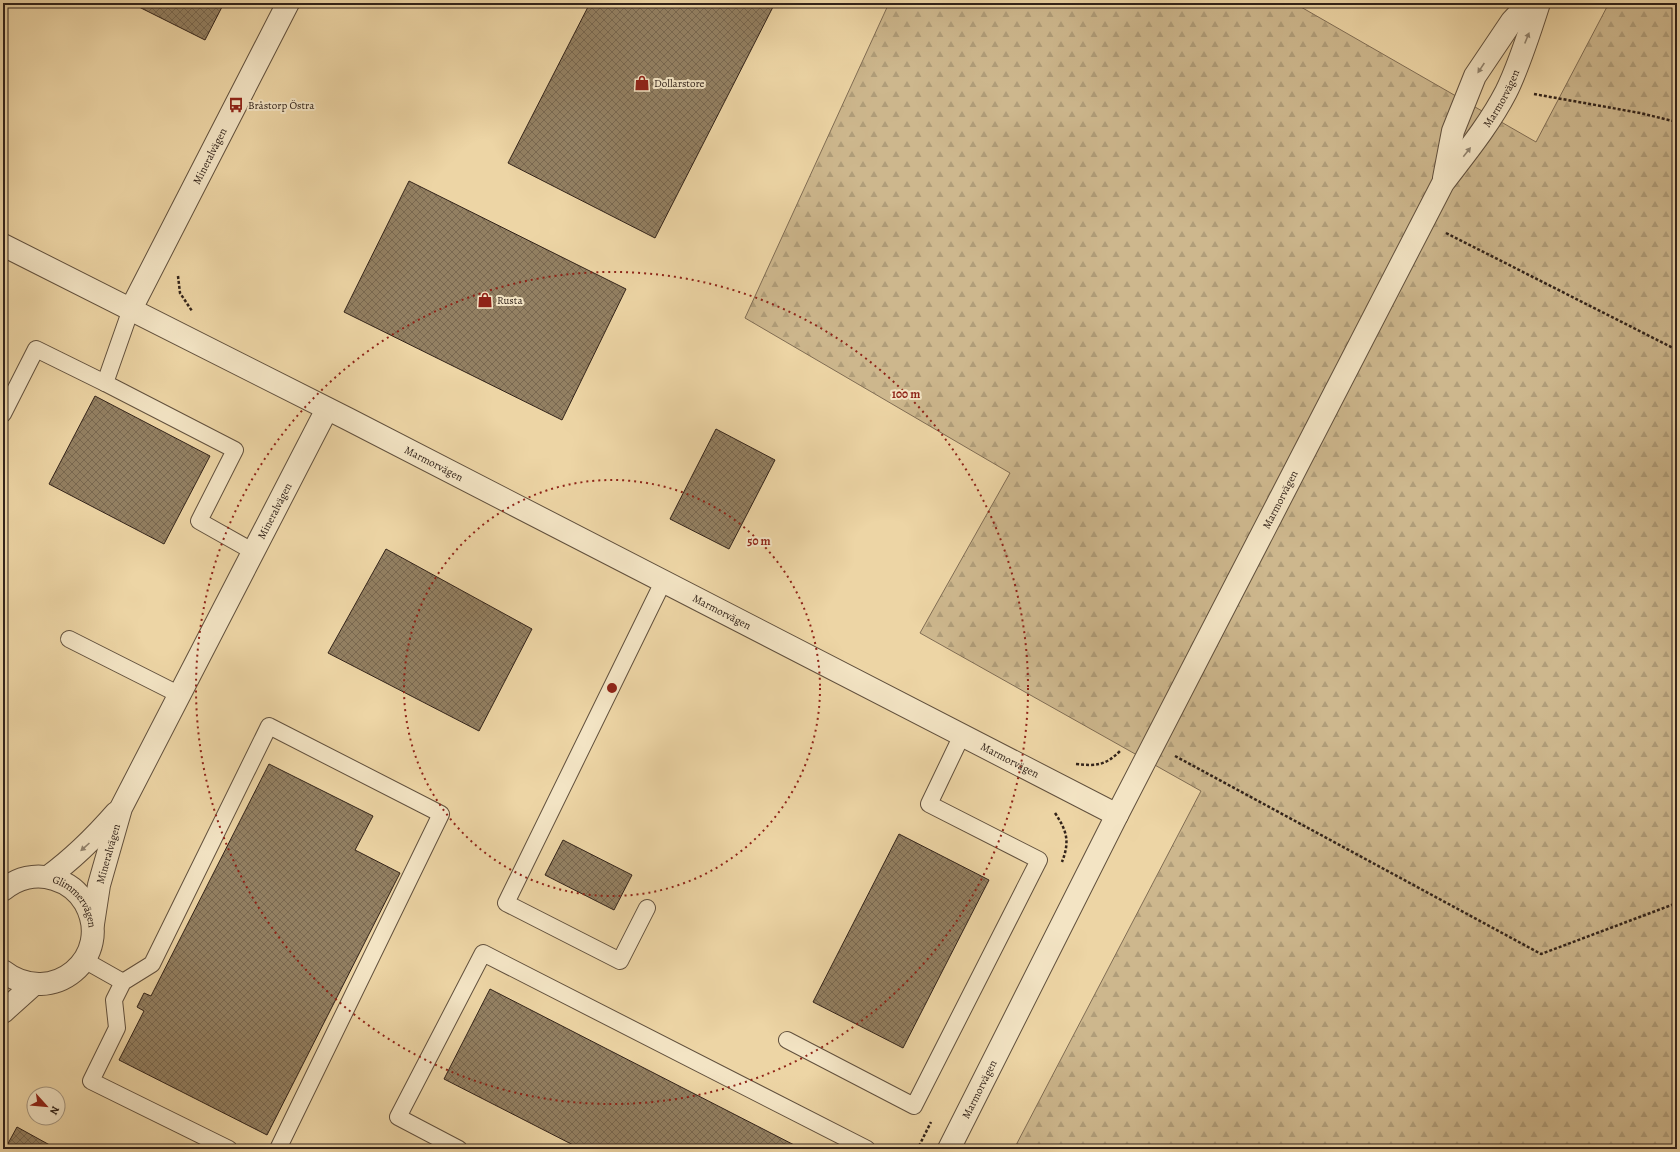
<svg xmlns="http://www.w3.org/2000/svg" width="1680" height="1152" viewBox="0 0 1680 1152" font-family="Alegreya,serif">
  <defs>
    <pattern id="forest-firs" width="22" height="20" patternUnits="userSpaceOnUse"><rect width="22" height="20" fill="#cdb78d"/><path d="M5 1l3.5 6h-7zM16 11l3.5 6h-7z" fill="#b09d79"/></pattern>
    <pattern id="building-cross-hatch" width="8" height="8" patternUnits="userSpaceOnUse"><rect width="8" height="8" fill="#938062"/><path d="M0 0l8 8M0 8l8-8" fill="none" stroke="#796850"/></pattern>
  </defs>
  <rect width="100%" height="100%" fill="#edd5a5"/>
  <filter id="stains"><feTurbulence type="fractalNoise" baseFrequency=".005" numOctaves="4"/><feColorMatrix values="0 0 0 0 .2 0 0 0 0 .09 0 0 0 0 .02 0 0 0 .5 -.17"/></filter>
  <radialGradient id="worn" r=".72"><stop offset=".6" stop-color="#630" stop-opacity="0"/><stop offset="1" stop-color="#630" stop-opacity=".3"/></radialGradient>
  <path fill="url(#forest-firs)" stroke="#806d54" d="M889,3H1294L1536,142L1609,3H1677V1149H1014L1201,791L920,633L1010,473L745,318Z"/>
  <g fill="url(#building-cross-hatch)" stroke="#32231a">
    <path d="M131,3H224L205,40Z"/>
    <path d="M590,3H775L655,238L508,163Z"/>
    <path d="M409,181L626,289L562,420L344,312Z"/>
    <path d="M95,396L210,456L164,544L49,484Z"/>
    <path d="M716,429L775,460L729,549L670,519Z"/>
    <path d="M386,549L532,629L479,731L328,653Z"/>
    <path d="M269,764L373,816L355,850L400,873L267,1135L119,1060L144,1011L137,1007L144,993L151,996Z"/>
    <path d="M899,834L989,880L903,1048L813,1002Z"/>
    <path d="M563,840L632,875L614,910L545,875Z"/>
    <path d="M490,989L802,1149H581L444,1079Z"/>
    <path d="M17,1127L57,1149H5Z"/>
  </g>
  <g fill="none" stroke-linecap="round" stroke-linejoin="round">
    <g stroke="#61503d" stroke-width="18">
      <g id="lane">
        <path d="M131,309L105,383L235,450L199,521L254,552"/>
        <path d="M3,414L36,349L105,383"/>
        <path d="M69,639L180,695"/>
        <path d="M647,908L620,961L506,903L663,582"/>
        <path d="M84,960L123,982"/>
        <path d="M787,1040L914,1106L1039,860L929,804L962,735"/>
        <path d="M229,1149L91,1081L117,1028L114,1000L123,982L152,964L269,726L441,814L278,1149"/>
        <path d="M459,1149L398,1117L483,953L867,1149"/>
      </g>
    </g>
    <g stroke="#61503d" stroke-width="24">
      <g id="street">
        <path d="M1444,178L1453,131L1475,76L1512,21L1529,3"/>
        <path id="s1" d="M3,245L348,419L1117,815"/>
        <path id="s2" d="M131,309L288,3"/>
        <path d="M48,877C74,858 95,837 116,813"/>
        <path id="s3" d="M3,890C17,878 36,873 54,879C67,883 78,891 85,903C115,957 52,1009 3,971"/>
        <path id="s4" d="M93,924L99,885L121,808L327,409"/>
        <path d="M3,1012L33,985"/>
        <path id="s5" d="M949,1149L1117,815L1443,183C1465,154 1489,125 1506,92C1519,66 1530,31 1539,3"/>
      </g>
    </g>
    <g stroke="#32231a" stroke-width="2.5" stroke-dasharray="3 2" stroke-linecap="butt">
      <path d="M1534,94L1640,113L1677,122"/>
      <path d="M1446,233L1677,350"/>
      <path d="M178,276L180,293L192,311"/>
      <path d="M1175,756L1541,954L1677,903"/>
      <path d="M1076,764C1096,766 1105,766 1120,751"/>
      <path d="M1055,813C1067,831 1070,841 1062,862"/>
      <path d="M923,1149L919,1146L931,1122"/>
    </g>
    <use href="#lane" stroke="#f3e4c4" stroke-width="16"/>
    <use href="#street" stroke="#f3e4c4" stroke-width="22"/>
  </g>
  <defs><path id="oneway-solid" d="M-6-.8H1V-3.2L6.5 0L1 3.2V.8H-6Z"/></defs>
  <g fill="#92846f">
    <use href="#oneway-solid" transform="translate(1527 38) rotate(-68)"/>
    <use href="#oneway-solid" transform="translate(1481 68) rotate(124)"/>
    <use href="#oneway-solid" transform="translate(1467 152) rotate(-52)"/>
    <use href="#oneway-solid" transform="translate(85 847) rotate(138)"/>
  </g>
  <g fill="none" stroke="#8f2418" stroke-width="2" stroke-dasharray="2 4">
    <circle cx="612" cy="688" r="208"/>
    <circle cx="612" cy="688" r="416"/>
  </g>
  <defs>
    <g id="shop-bare" transform="scale(1.2)"><path d="M-5-2.5h2.3a2.7 3.5 0 0 1 5.4 0H5L5.5 6h-11ZM-1.5-2.5h3a1.5 2.3 0 0 0-3 0Z" fill="#8f2418" stroke="#f3e4c4" stroke-width="2.5" paint-order="stroke"/></g>
    <g id="bus-bare" transform="scale(1.2)"><path d="M-5-6H5V4H4V6H2V4H-2V6H-4V4H-5ZM-3.5-4V0h7V-4ZM-3.5 1.2v1.5H-2V1.2ZM2 1.2v1.5H3.5V1.2Z" fill="#8f2418" stroke="#f3e4c4" stroke-width="2.5" paint-order="stroke"/></g>
  </defs>
  <g fill-rule="evenodd">
    <use href="#shop-bare" x="642" y="83"/>
    <use href="#bus-bare" x="236" y="105"/>
    <use href="#shop-bare" x="485" y="300"/>
  </g>
  <g text-anchor="middle" dominant-baseline="central" stroke-width="4" stroke-linejoin="round" paint-order="stroke">
    <g font-size="11" fill="#32231a" stroke="#f3e4c4" text-anchor="start">
      <text x="654" y="83">Dollarstore</text>
      <text x="248" y="105">Bråstorp Östra</text>
      <text x="497" y="300">Rusta</text>
    </g>
    <g font-size="11" fill="#32231a" stroke="#f3e4c4">
      <text stroke="none"><textPath href="#s5" startOffset="1188">Marmorvägen</textPath></text>
      <text stroke="none"><textPath href="#s2" startOffset="172">Mineralvägen</textPath></text>
      <text stroke="none"><textPath href="#s1" startOffset="483">Marmorvägen</textPath></text>
      <text stroke="none"><textPath href="#s5" startOffset="729">Marmorvägen</textPath></text>
      <text stroke="none"><textPath href="#s4" startOffset="454">Mineralvägen</textPath></text>
      <text stroke="none"><textPath href="#s1" startOffset="807">Marmorvägen</textPath></text>
      <text stroke="none"><textPath href="#s1" startOffset="1131">Marmorvägen</textPath></text>
      <text stroke="none"><textPath href="#s4" startOffset="72">Mineralvägen</textPath></text>
      <text stroke="none"><textPath href="#s3" startOffset="87">Glimmervägen</textPath></text>
      <text stroke="none"><textPath href="#s5" startOffset="67">Marmorvägen</textPath></text>
    </g>
  </g>
  <circle cx="612" cy="688" r="6" fill="#8f2418" stroke="#f3e4c4" stroke-width="2"/>
  <g font-size="12" text-anchor="middle" font-weight="bold" fill="#8f2418" stroke="#f3e4c4" stroke-width="4" stroke-linejoin="round" paint-order="stroke">
    <text x="906" y="398">100 m</text>
    <text x="759" y="545">50 m</text>
  </g>
  <rect width="1680" height="1152" fill="none" stroke="#edd5a5" stroke-width="16"/>
  <rect x="4" y="4" width="1672" height="1144" fill="none" stroke="#32231a" stroke-width="2"/>
  <rect x="8" y="8" width="1664" height="1136" fill="none" stroke="#32231a"/>
  <g transform="translate(46 1106) rotate(117)"><circle r="19" fill="#f3e4c4" stroke="#a69780"/>
  <path d="M0-3L7 15L0 10L-7 15Z" fill="#8f2418"/>
  <text y="-6" font-size="11" font-weight="bold" text-anchor="middle" fill="#32231a">N</text>
  </g>
  <rect width="100%" height="100%" filter="url(#stains)"/>
  <rect width="100%" height="100%" fill="url(#worn)"/>
</svg>
